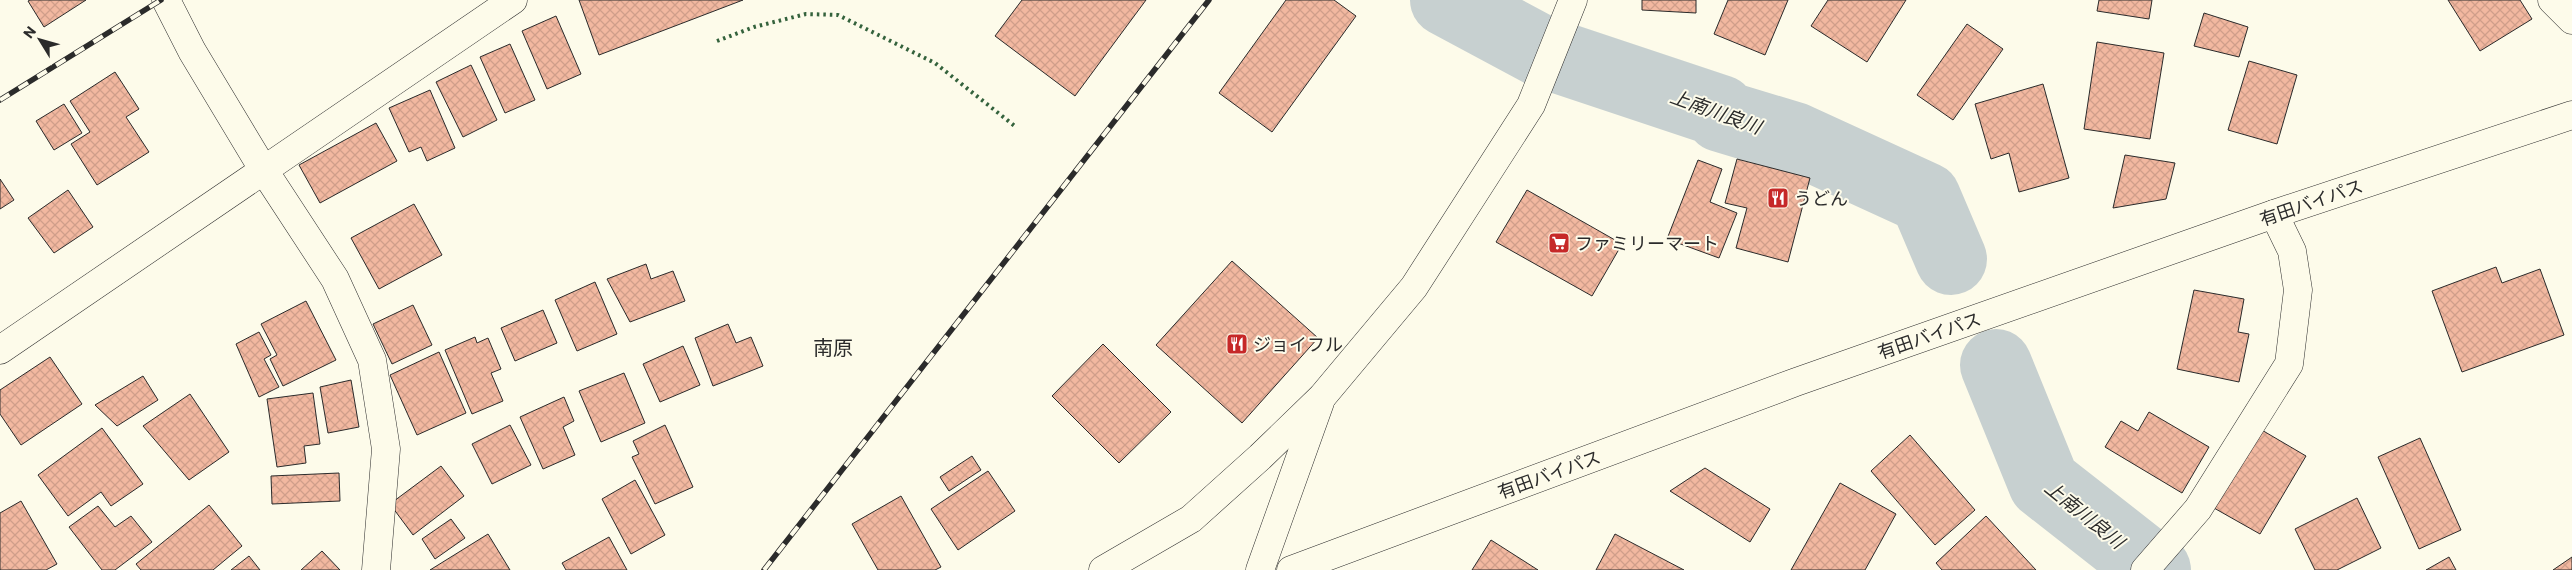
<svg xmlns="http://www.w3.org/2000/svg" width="2572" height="570" viewBox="0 0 2572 570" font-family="Commissioner,'Noto Sans JP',sans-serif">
  <defs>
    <pattern id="building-cross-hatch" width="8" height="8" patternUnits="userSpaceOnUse" patternTransform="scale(1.25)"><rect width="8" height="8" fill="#f2b8a0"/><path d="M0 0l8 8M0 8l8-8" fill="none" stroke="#d09e8a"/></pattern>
  </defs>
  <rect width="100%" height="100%" fill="#fdfbea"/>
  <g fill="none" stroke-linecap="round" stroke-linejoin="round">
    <g stroke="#c7d0d0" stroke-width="72">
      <path d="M1446,0L1543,52L1720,111L1721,116L1794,138L1925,198L1951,259"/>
      <path d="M1996,365L2044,483L2155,570"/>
    </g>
  </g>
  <g fill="url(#building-cross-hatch)" stroke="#2b2b2b">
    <path d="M30,0H86L44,27L28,1Z"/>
    <path d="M579,0H743L599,55Z"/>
    <path d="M1022,0H1146L1075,96L995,36Z"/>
    <path d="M1286,0H1334L1356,16L1272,132L1219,93Z"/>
    <path d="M1642,0H1696V13L1642,10Z"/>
    <path d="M1728,0H1788L1765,55L1714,34Z"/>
    <path d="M1828,0H1906L1867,62L1811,26Z"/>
    <path d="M2099,0H2152L2149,19L2097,11Z"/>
    <path d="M2448,0H2520L2532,19L2480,51Z"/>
    <path d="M2204,13L2248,27L2239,57L2194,46Z"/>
    <path d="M556,16L581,74L547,89L522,31Z"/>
    <path d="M1967,24L2003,49L1953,120L1917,95Z"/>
    <path d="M2097,42L2164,53L2150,139L2084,129Z"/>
    <path d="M510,44L535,100L505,113L480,57Z"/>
    <path d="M2249,61L2297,75L2277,144L2228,130Z"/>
    <path d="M471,65L497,120L463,137L436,82Z"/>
    <path d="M115,72L139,109L126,117L149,152L97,185L71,144L90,132L70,101Z"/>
    <path d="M2043,84L2069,178L2019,192L2009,153L1991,159L1975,104Z"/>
    <path d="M430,90L455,148L427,161L421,147L409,152L389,108Z"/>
    <path d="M64,104L82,133L54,150L36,121Z"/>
    <path d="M376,123L397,161L320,203L299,165Z"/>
    <path d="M2125,155L2175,163L2166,199L2113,208Z"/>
    <path d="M1737,159L1810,178L1788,262L1736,248L1747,208L1725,203Z"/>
    <path d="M1698,160L1722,169L1710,202L1737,213L1719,258L1667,239Z"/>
    <path d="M0,179L14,200L0,209Z"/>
    <path d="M68,190L93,227L54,253L28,218Z"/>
    <path d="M1527,190L1622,244L1592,296L1496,242Z"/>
    <path d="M414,204L442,255L379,289L351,238Z"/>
    <path d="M1232,261L1318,338L1242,423L1156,345Z"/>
    <path d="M646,264L651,279L673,271L685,301L630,322L607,279Z"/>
    <path d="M2496,267L2502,283L2540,269L2564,335L2462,372L2432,291Z"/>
    <path d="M595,282L617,334L577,351L555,300Z"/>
    <path d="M2194,290L2244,299L2238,332L2249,334L2239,382L2177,369Z"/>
    <path d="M306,301L336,360L283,386L270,359L277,355L261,324Z"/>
    <path d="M413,305L432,345L392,364L373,324Z"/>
    <path d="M543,310L557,343L515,361L501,328Z"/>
    <path d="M728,324L736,343L751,337L763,366L713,386L695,338Z"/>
    <path d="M259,332L271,355L264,359L279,387L259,397L236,344Z"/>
    <path d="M475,337L477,343L488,338L501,369L491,373L503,401L472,414L445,350Z"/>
    <path d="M1103,344L1171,412L1119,463L1052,396Z"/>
    <path d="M683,346L700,385L660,402L643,364Z"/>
    <path d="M439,352L466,413L417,435L390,375Z"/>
    <path d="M50,357L82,404L21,445L0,414V390Z"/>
    <path d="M624,373L645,423L601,442L579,391Z"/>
    <path d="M143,376L158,400L117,426L95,405Z"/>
    <path d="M351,380L359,427L328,433L320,387Z"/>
    <path d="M313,393L320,444L304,446L306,463L277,467L267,399Z"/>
    <path d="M190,394L229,452L189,480L143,426Z"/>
    <path d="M564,397L574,421L563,427L575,455L543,469L520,417Z"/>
    <path d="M2149,412L2209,447L2182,493L2105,447L2121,421L2138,431Z"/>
    <path d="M510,425L531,465L492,484L472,444Z"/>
    <path d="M665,425L693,487L655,504L632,457L639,454L633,441Z"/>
    <path d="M102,428L143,484L111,506L101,492L68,516L38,475Z"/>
    <path d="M2260,429L2306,456L2260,534L2214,508Z"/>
    <path d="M1910,435L1975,510L1935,545L1871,471Z"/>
    <path d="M2420,438L2461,530L2419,549L2378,457Z"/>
    <path d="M972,456L981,470L949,491L940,477Z"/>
    <path d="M441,466L464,496L413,535L390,504Z"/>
    <path d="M1705,468L1770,509L1750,542L1670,491Z"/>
    <path d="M988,471L1015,511L958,550L931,509Z"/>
    <path d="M339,473L340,501L272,504L271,476Z"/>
    <path d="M635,480L665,535L631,554L602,499Z"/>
    <path d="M1840,483L1896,514L1865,570H1791Z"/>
    <path d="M901,496L941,567L935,570H878L852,524Z"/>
    <path d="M2357,498L2381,548L2337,570H2315L2295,529Z"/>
    <path d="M21,501L57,564L46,570H0V513Z"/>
    <path d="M209,505L242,546L213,570H141L136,564Z"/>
    <path d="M98,506L115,527L131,516L152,542L115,570H102L69,527Z"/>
    <path d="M1986,516L2036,570H1942L1936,563Z"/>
    <path d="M451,519L465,538L435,559L422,539Z"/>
    <path d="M488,534L510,570H430Z"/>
    <path d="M1615,534L1684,570H1596Z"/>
    <path d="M609,537L627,570H566L562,563Z"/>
    <path d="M1491,540L1538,570H1472Z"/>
    <path d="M322,551L340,570H301Z"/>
    <path d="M249,556L260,570H231Z"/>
    <path d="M2449,557L2456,570H2426Z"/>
    <path d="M2572,557V570H2553Z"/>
  </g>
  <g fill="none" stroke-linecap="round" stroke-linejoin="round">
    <g stroke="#2b2b2b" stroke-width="29">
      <g id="street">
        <path d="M2552,0L2572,20"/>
        <path d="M263,169L335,279L372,360L386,449L376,570"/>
        <path d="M2145,570L2198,509L2289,364L2298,290L2292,251L2274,214"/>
      </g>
    </g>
    <g stroke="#2b2b2b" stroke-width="29">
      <g id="secondary">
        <path d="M166,0L192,51L263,169"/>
        <path d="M0,350L513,0"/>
        <path d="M1103,570L1191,519L1260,457L1322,397L1414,287L1531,105L1573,0"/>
        <path d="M1260,570L1320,402"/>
      </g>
    </g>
    <g stroke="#2b2b2b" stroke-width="29">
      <path id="highway" d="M1291,570L1796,382L2274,214L2572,115"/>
    </g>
    <use href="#street" stroke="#fdfbea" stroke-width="28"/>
    <use href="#secondary" stroke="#fdfbea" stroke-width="28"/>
    <use href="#highway" stroke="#fdfbea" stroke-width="28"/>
    <g stroke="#2b2b2b" stroke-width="5.5">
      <g id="rail">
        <path d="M0,100L161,0"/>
        <path d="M764,570L1209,0"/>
      </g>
    </g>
    <use href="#rail" stroke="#fdfbea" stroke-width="4" stroke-dasharray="11" stroke-linecap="butt"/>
    <path stroke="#34623c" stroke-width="4" stroke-dasharray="2.5 4" stroke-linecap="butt" d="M717,41L754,27L806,14L838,15L935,63L1016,127"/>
  </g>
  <defs>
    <g id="restaurant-square" transform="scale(1.125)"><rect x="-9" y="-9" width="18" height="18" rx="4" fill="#c62828" stroke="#fdfbea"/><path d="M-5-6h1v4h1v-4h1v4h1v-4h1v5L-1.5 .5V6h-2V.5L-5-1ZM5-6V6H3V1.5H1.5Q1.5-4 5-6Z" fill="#fff"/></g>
    <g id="supermarket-square" transform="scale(1.125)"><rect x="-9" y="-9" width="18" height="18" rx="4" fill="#c62828" stroke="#fdfbea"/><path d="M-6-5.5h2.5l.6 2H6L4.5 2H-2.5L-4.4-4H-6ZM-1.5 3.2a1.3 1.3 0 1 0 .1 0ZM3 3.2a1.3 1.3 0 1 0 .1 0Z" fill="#fff"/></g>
  </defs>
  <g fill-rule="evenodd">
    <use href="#restaurant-square" x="1778" y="198"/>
    <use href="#supermarket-square" x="1559" y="243"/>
    <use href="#restaurant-square" x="1237" y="344"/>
  </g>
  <g text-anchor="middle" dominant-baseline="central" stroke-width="4" stroke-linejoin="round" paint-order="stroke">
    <g font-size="18" fill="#2b2b2b" stroke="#fdfbea" text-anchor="start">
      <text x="1794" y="198">うどん</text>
      <text x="1575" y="243">ファミリーマート</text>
      <text x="1253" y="344">ジョイフル</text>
    </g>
    <g font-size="18" fill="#2b2b2b" stroke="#fdfbea">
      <text transform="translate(2311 202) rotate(-19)">有田バイパス</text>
      <text transform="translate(1929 335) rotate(-19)">有田バイパス</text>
      <text transform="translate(1549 474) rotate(-20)">有田バイパス</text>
    </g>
    <g font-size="19" font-style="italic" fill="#2b2b2b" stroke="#fdfbea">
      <text transform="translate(1716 111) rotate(20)">上南川良川</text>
      <text transform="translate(2085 514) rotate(39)">上南川良川</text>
    </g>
    <g font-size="20" fill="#2b2b2b" stroke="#fdfbea">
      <text x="833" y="347">南原</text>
    </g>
  </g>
  <g transform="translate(40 40) rotate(307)" stroke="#fdfbea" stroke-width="4" paint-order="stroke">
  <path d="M0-4L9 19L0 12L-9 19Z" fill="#2b2b2b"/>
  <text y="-8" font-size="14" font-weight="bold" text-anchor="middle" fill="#2b2b2b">N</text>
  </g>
</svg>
